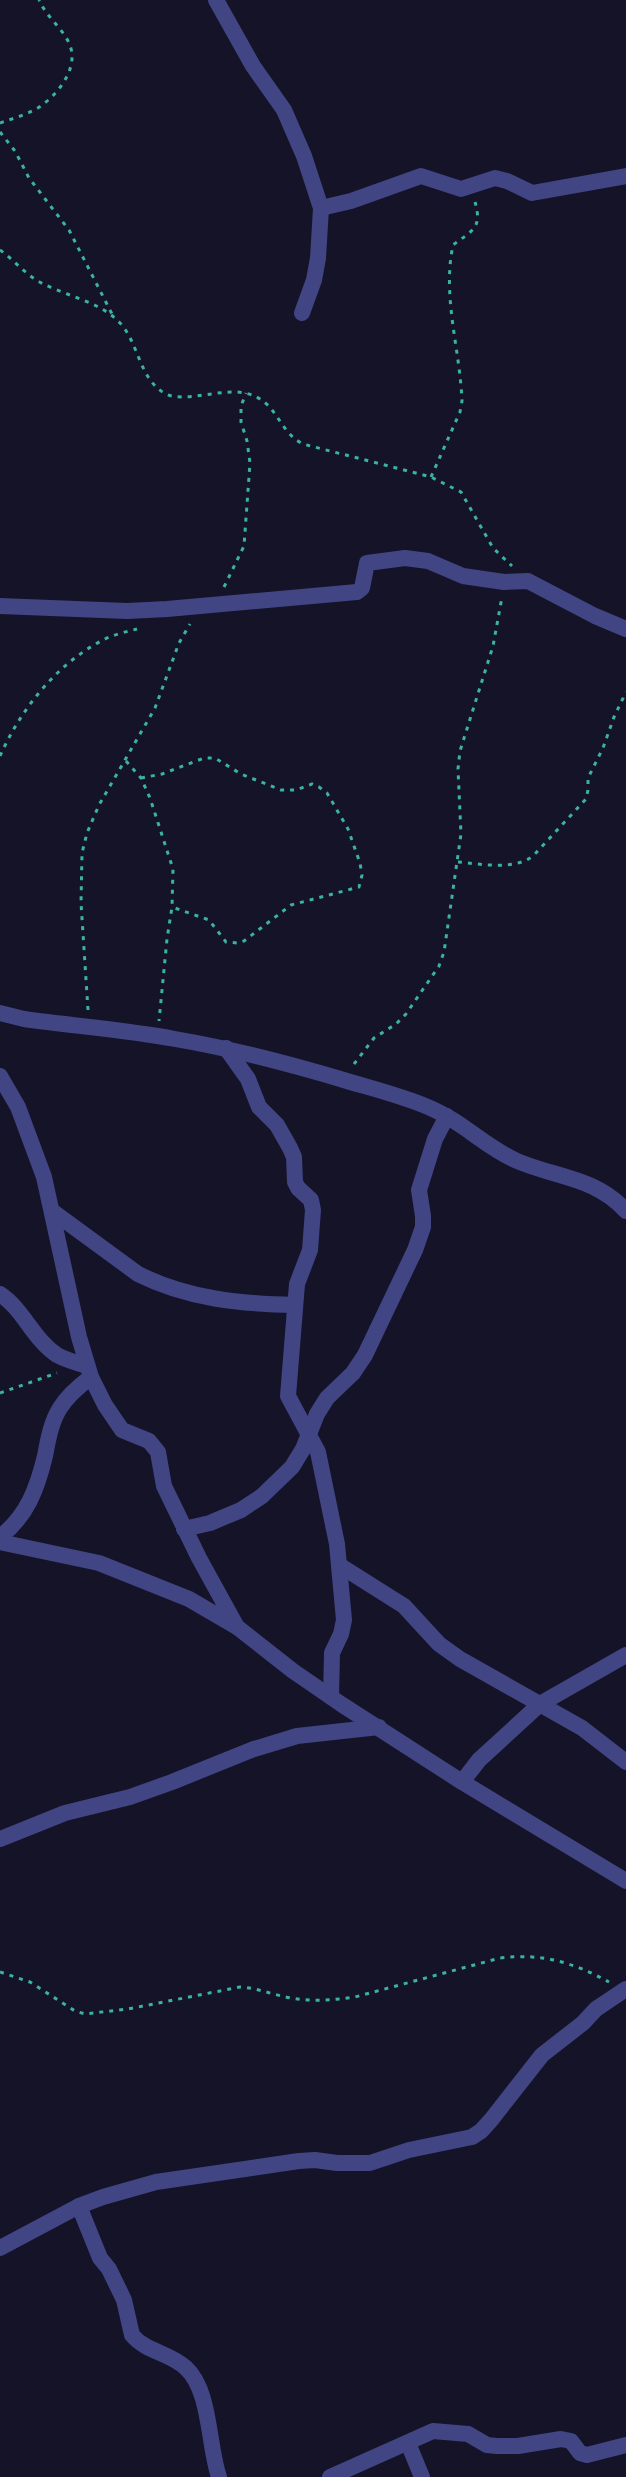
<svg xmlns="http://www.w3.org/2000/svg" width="626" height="2477" viewBox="0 0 626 2477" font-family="Quicksand,sans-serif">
  <rect width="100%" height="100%" fill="#141328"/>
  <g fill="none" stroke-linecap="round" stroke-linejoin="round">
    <g stroke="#3ab3a1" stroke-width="3" stroke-dasharray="4 6" stroke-linecap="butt">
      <path d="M0,123C14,118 29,114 41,106C60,92 81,65 68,41C60,26 46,16 39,0"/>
      <path d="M0,132L15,151L29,178L69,230L112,314"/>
      <path d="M0,250C13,259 24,273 38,281C64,296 100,301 120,323C139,343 139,380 166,394C184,403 222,388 245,393C278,400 277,431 303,444L431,477L461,492L493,548L512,566"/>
      <path d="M431,477L460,412L462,401C460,349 442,297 453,245C471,231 483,229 475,202"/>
      <path d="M224,587L244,546L250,463L247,441L241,422V406L246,393"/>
      <path d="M0,756C21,709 56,665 101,641C112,635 125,632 137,629"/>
      <path d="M126,761L141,778L150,798L173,869L172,907L167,939L159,1021"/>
      <path d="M141,778L162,774L204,758H215L241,774L281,790H296L312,784L319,787L327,793L348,829L360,863L362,875L359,887L291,905L244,941L237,943L226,942L209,920L172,907"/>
      <path d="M458,862C481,864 516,871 534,855L586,799L588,790V778L603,748L614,717L626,692"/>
      <path d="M88,1010L81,903L82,853L87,833L99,805L155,708L179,643L190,624"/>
      <path d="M354,1064L374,1038L396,1024L406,1014L439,966L444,952L461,834L458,769L460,751L493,646L502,597"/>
      <path d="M0,1393L57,1373"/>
      <path d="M0,1972L30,1982L75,2011L85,2014L128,2009L240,1987C258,1988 273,1995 291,1998C312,2002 334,2000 355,1997L500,1958C542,1953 572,1962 609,1982"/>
    </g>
    <g stroke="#414584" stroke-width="16">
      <path d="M216,0L253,66L284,110L304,156L321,208L318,258L314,280L302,313"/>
      <path d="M321,208L351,201L421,176L461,189L495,178L507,181L532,193L626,176"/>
      <path d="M0,606L127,611L167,609L357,592L362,588L367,563L405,558L428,561L463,576L504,582L528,581L595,616L626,629"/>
      <path d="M0,1013L24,1019C74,1026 126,1030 175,1039C234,1049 290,1064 347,1081C374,1089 402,1096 428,1107C462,1121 485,1147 517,1161C557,1178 595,1177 626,1211"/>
      <path d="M226,1048L248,1079L259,1107L277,1125L290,1148L294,1157L295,1182L298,1188L311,1200L313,1210L310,1250L297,1284L288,1396L318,1452L337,1544L344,1620L341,1634L332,1653L331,1697"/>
      <path d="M0,1076L18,1107L44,1177L79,1337L91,1377L105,1405L122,1430L149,1441L158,1452L164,1486L199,1558L237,1627"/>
      <path d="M52,1211L138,1274C188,1299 241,1304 295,1305"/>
      <path d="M0,1294C23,1309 33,1339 57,1355C66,1360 77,1363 87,1366"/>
      <path d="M184,1529L210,1523L241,1510L262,1496L292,1467L303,1449L317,1414L327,1398L353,1373L365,1355L415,1250L423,1227V1216L419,1190L435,1139L447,1116"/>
      <path d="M0,1537C27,1516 37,1489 45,1456C48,1440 51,1422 60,1408C68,1395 79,1386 91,1377"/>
      <path d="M0,1542L99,1563L189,1599L237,1627L293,1671L341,1704L462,1782L626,1881"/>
      <path d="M339,1565L404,1606L439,1644L460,1659L582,1728L626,1762"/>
      <path d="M462,1782L479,1760L540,1704L626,1655"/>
      <path d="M0,1839L65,1813L130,1797L172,1782L254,1749L297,1736L379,1727"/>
      <path d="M79,2206L100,2258L109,2269L124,2300L132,2335C146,2352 171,2353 186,2368C211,2391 208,2446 219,2477"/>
      <path d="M0,2248L79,2206L103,2197L156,2182L299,2161L315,2160L337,2163H370L409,2150L472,2137L481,2131L491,2120L542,2055L583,2023L596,2009L626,1989"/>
      <path d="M408,2443L422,2477"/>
      <path d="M330,2477L433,2431L468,2434L487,2445L497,2446H518L561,2439L571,2441L580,2453L587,2455L626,2445"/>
    </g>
  </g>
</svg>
